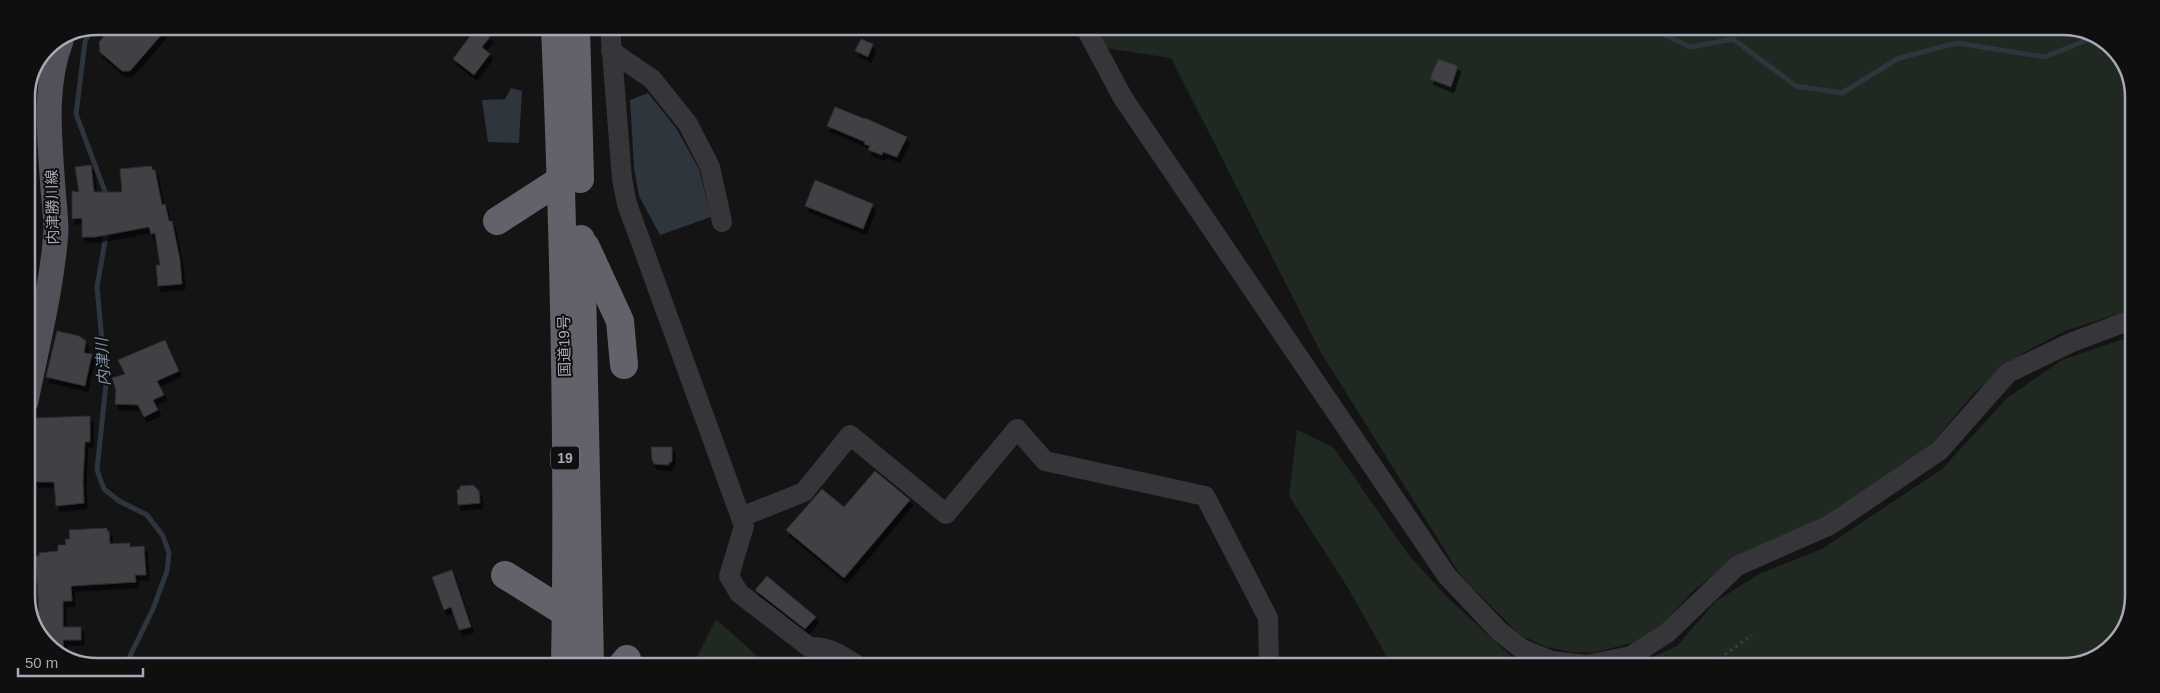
<svg xmlns="http://www.w3.org/2000/svg" width="2160" height="693" viewBox="0 0 2160 693" font-family="Arial,'Noto Sans JP',sans-serif">
  <defs>
    <filter id="shadow"><feDropShadow dx="3" dy="5.5" stdDeviation="0" flood-color="#0009"/></filter>
  </defs>
  <rect width="100%" height="100%" fill="#141415"/>
  <g fill="#202822">
    <path d="M1092,28L2081,29L2119,54L2134,92L2133,309L2065,331L2025,352L1975,392L1924,453L1814,525L1729,563L1694,590L1659,628L1632,643L1592,653L1570,652L1546,647L1520,635L1461,576L1320,351L1171,58L1105,48Z"/>
    <path d="M2132,336L2131,614L2106,652L2063,667L1632,666L1677,646L1716,601L1761,573L1822,549L1942,469L2007,398L2062,360Z"/>
    <path d="M1297,430L1333,447L1408,554L1446,596L1518,663L1528,666H1392L1348,588L1289,496Z"/>
    <path d="M716,619L767,665H693Z"/>
  </g>
  <g fill="#2e353d">
    <path d="M511,88L522,91L519,143L488,142L482,100L505,99Z"/>
    <path d="M648,93L676,128L699,169L711,217L660,235L639,196L634,168L630,100Z"/>
  </g>
  <g fill="none" stroke-linecap="round" stroke-linejoin="round">
    <g stroke="#2e353d" stroke-width="5">
      <path d="M1651,28L1690,47L1733,39L1796,86L1842,93L1899,58L1957,43L2045,57L2094,37"/>
      <path d="M91,29L85,42L76,114L107,197"/>
      <path d="M107,230L97,287L106,384L97,470L104,489L119,501L147,515L163,536L169,553L167,571L153,609L126,664"/>
    </g>
  </g>
  <g fill="#414145" stroke="#2e2e31" filter="url(#shadow)">
    <path d="M113,26H169L130,71H122L100,52L99,42Z"/>
    <path d="M477,27L490,37L482,47L490,54L474,75L453,59Z"/>
    <path d="M861,39L873,44L868,57L855,51Z"/>
    <path d="M1438,59L1458,66L1451,87L1430,79Z"/>
    <path d="M835,107L865,119V118L907,137L897,157L883,152L882,155L868,150L870,146L864,144L865,142L827,126Z"/>
    <path d="M91,165L94,192H122L120,169L152,166V170H155L162,205L165,204L169,221H172L180,260L182,284L158,286L156,265H160L155,233L151,234L149,227L95,237H82V218L72,219V191L79,192L75,167Z"/>
    <path d="M815,180L873,204L863,229L805,206Z"/>
    <path d="M57,331L79,336L86,341L84,353L92,354L85,386L46,377Z"/>
    <path d="M165,340L179,371L157,381L164,395L153,400L158,410L144,417L138,405L115,404L116,390L112,378L125,374L118,360Z"/>
    <path d="M90,416V442H85L83,481L84,503L56,506L54,482H36V479H33L36,418Z"/>
    <path d="M651,447H672V462H669V465L654,464L652,459Z"/>
    <path d="M875,471L910,500L844,578L786,530L822,489L844,507Z"/>
    <path d="M473,485L479,491L480,503L458,505L457,490L460,489V486Z"/>
    <path d="M107,528V531H109L110,544L130,543V547L144,546L146,575H135L136,582L71,586L72,601H63V627H81V640H63L64,654L48,644V640L41,639L30,611H39L35,556H39V553L58,551V545H66L65,539H70L69,530Z"/>
    <path d="M452,570L471,627L459,630L451,607L444,610L432,577Z"/>
    <path d="M767,576L816,617L805,629L755,590Z"/>
  </g>
  <g fill="none" stroke-linecap="round" stroke-linejoin="round">
    <path stroke="#3b3c41" stroke-width="3" stroke-dasharray="2.5 4" stroke-linecap="butt" d="M1709,666L1752,635"/>
    <g stroke="#35353a" stroke-width="20">
      <path d="M610,27L622,179L627,204L744,526L729,576L739,593L809,647C831,647 839,654 857,665"/>
      <path d="M1085,27L1123,98L1447,576L1499,631L1522,649L1552,661L1586,665L1631,656L1667,633L1737,566L1830,525L1939,451L2008,373L2070,343L2133,319"/>
      <path d="M611,51L652,79L688,124L710,167L722,222"/>
      <path d="M741,517L804,492L850,435L946,514L1017,429L1045,461L1205,496L1268,618L1269,666"/>
    </g>
    <path stroke="#515259" stroke-width="25" d="M26,401C37,345 52,288 56,231C56,217 54,203 53,189C50,142 43,87 61,41"/>
    <g stroke="#62636a" stroke-width="28">
      <path d="M555,27C564,239 569,452 565,665"/>
      <path d="M576,27L580,179"/>
      <path d="M497,221L562,179"/>
      <path d="M581,239L590,665"/>
      <path d="M586,247L620,321L624,365"/>
      <path d="M505,575L566,613"/>
      <path d="M622,665L627,659"/>
    </g>
  </g>
  <g text-anchor="middle" dominant-baseline="central" stroke-width="4" stroke-linejoin="round" paint-order="stroke">
    <rect fill="#0f0f10" stroke="#797b83" stroke-width="1" x="551" y="446.5" width="28" height="23" rx="4"/>
    <g font-size="14" font-weight="bold" fill="#a7a9b4">
      <text x="565" y="458">19</text>
    </g>
    <g font-size="15" fill="#a7a9b4" stroke="#0f0f10">
      <text transform="translate(52 207) rotate(-91)">内津勝川線</text>
      <text transform="translate(564 346) rotate(-91)">国道19号</text>
    </g>
    <g font-size="16" font-style="italic" fill="#8193ac" stroke="#0f0f10">
      <text transform="translate(103 362) rotate(-93)">内津川</text>
    </g>
  </g>
  <path d="M0 0H2160V693H0ZM97 35H2063A62 62 0 0 1 2125 97V596A62 62 0 0 1 2063 658H97A62 62 0 0 1 35 596V97A62 62 0 0 1 97 35Z" fill="#0f0f10" fill-rule="evenodd"/>
  <path fill="none" stroke="#a7a9b4" stroke-width="2.5" d="M97 35H2063A62 62 0 0 1 2125 97V596A62 62 0 0 1 2063 658H97A62 62 0 0 1 35 596V97A62 62 0 0 1 97 35Z"/>
  <path d="M18 668v8h125v-8" fill="none" stroke="#a7a9b4" stroke-width="2.5"/>
  <text x="25" y="668" font-size="15" fill="#a7a9b4" stroke="#0f0f10" stroke-width="4" paint-order="stroke">50 m</text>
</svg>
